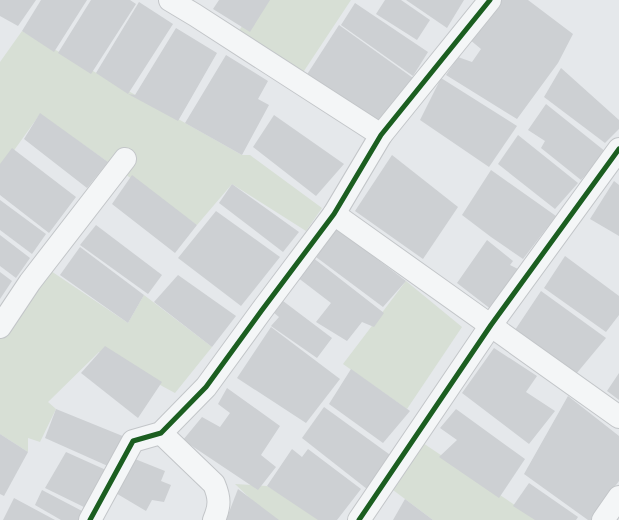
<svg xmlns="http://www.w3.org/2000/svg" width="619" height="520" viewBox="0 0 619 520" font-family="'PT Sans',sans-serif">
  <rect width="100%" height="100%" fill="#e5e8eb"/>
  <g fill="#d7dfd5">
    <path d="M260,0H351L300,77L236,35Z"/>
    <path d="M22,31L242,155H250L322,208L306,231L232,184L197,225L40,114L0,170V62Z"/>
    <path d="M48,269L128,323L144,295L212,347L175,393L99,352L48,402L56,409L40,442L28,438V452L0,434V339Z"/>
    <path d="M406,281L462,327L407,409L343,364Z"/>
    <path d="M420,441L537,520H433L389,487Z"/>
    <path d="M235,484L267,486L325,520H273Z"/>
  </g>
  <g fill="#cdd0d3">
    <path d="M0,0H36L18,26L0,16Z"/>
    <path d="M41,0H87L54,52L22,31Z"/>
    <path d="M91,0H130L136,4L91,74L58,53Z"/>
    <path d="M219,0H270L250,32L213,9Z"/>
    <path d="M385,0H401L430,20L417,40L376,14Z"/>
    <path d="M406,0H464L447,28Z"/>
    <path d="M499,0H528L573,34L558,63L517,119L446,75L458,57L472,62L481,49L469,39Z"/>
    <path d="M139,2L173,24L128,94L96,73Z"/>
    <path d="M355,3L428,52L413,76L341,25Z"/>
    <path d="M339,25L413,78L379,124L306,76Z"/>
    <path d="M176,28L217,53L178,121L128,94L135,95Z"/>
    <path d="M226,55L268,81L258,99L269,105L242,155L185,123Z"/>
    <path d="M561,68L619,120V129L605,143L544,97Z"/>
    <path d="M441,78L517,126L489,167L420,120Z"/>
    <path d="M546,104L606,152L581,180L541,148L545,141L528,130Z"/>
    <path d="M40,113L108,162L87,188L24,139Z"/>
    <path d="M274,115L344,164L316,196L253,147Z"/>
    <path d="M518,135L578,183L555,209L498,164Z"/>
    <path d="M12,148L76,197L49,233L0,195V164Z"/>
    <path d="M392,155L458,207L423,259L355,211Z"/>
    <path d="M491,170L556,216L523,259L491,237L462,215Z"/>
    <path d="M132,175L197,225L175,253L112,204Z"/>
    <path d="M614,181L619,185V236L590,219Z"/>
    <path d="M232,184L299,232L283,252L219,203Z"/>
    <path d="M0,200L46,234L32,254L0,230Z"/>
    <path d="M216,211L280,257L241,306L178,258Z"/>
    <path d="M96,225L162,275L148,294L80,245Z"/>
    <path d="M336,228L406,281L383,307L316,257Z"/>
    <path d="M0,235L30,258L16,278L0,266Z"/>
    <path d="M487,240L513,261L510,265L522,271L492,310L457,283Z"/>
    <path d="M80,247L144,295L128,323L60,275Z"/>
    <path d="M565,256L619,296V315L606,332L544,288Z"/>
    <path d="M312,257L384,313L374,327L362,322L347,341L316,322L331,303L297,277Z"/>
    <path d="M0,272L12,281L0,299Z"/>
    <path d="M178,275L236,316L212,347L154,302Z"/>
    <path d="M541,291L606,338L576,374L515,330Z"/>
    <path d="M283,301L332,338L317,358L271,326L279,317L273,312Z"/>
    <path d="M271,327L340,379L306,423L237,378Z"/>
    <path d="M105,346L162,382L138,418L81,373Z"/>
    <path d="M494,348L537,376L526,392L555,411L529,444L462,393Z"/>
    <path d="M351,369L410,411L383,443L329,404Z"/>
    <path d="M619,373V400L607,391Z"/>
    <path d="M227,388L280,426L261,455L276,467L258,490L183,440L202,417L220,427L230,413L218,404Z"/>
    <path d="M568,396L619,436V481L606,498L592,520H588L524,474Z"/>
    <path d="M324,407L393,457L367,489L302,438Z"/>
    <path d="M56,409L125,437L110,467L45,438Z"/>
    <path d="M456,409L525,459L499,498L439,457L457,440L440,428Z"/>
    <path d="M0,434L28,452L4,496L0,494Z"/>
    <path d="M292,449L302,457L308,449L361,489L337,520H318L267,486Z"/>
    <path d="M66,452L106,470L88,509L45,488Z"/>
    <path d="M130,457L165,471L161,481L171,485L164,502L152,500L146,511L114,492Z"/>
    <path d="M529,483L578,517L576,520H535L513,506Z"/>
    <path d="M238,489L279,520H226Z"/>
    <path d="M42,490L84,512L79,520H61L35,505Z"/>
    <path d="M14,498L55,520H3Z"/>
    <path d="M405,499L433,520H393Z"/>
  </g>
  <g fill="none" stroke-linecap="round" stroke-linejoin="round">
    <g stroke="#c3c6c9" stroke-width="24">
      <g id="minor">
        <path d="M170,0L195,15L381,135"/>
        <path d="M334,214L619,417"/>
        <path d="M0,327L30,282L125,159"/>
        <path d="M161,433L214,484C220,498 220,506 214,520"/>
        <path d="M90,520L133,441L161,433L206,387L262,310L334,214L381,135L490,0"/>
        <path d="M359,520L491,325L619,149"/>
        <path d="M603,520L619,497"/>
      </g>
    </g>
    <use href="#minor" stroke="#f4f6f7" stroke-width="22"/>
    <g stroke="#f3f7f9" stroke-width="8">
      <g id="cycleway">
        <path d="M90,520L133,441L161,433L206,387L262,310L334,214L381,135L490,0"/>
        <path d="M359,520L491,325L619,149"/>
      </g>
    </g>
    <use href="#cycleway" stroke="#1b5e20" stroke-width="5"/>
  </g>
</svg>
